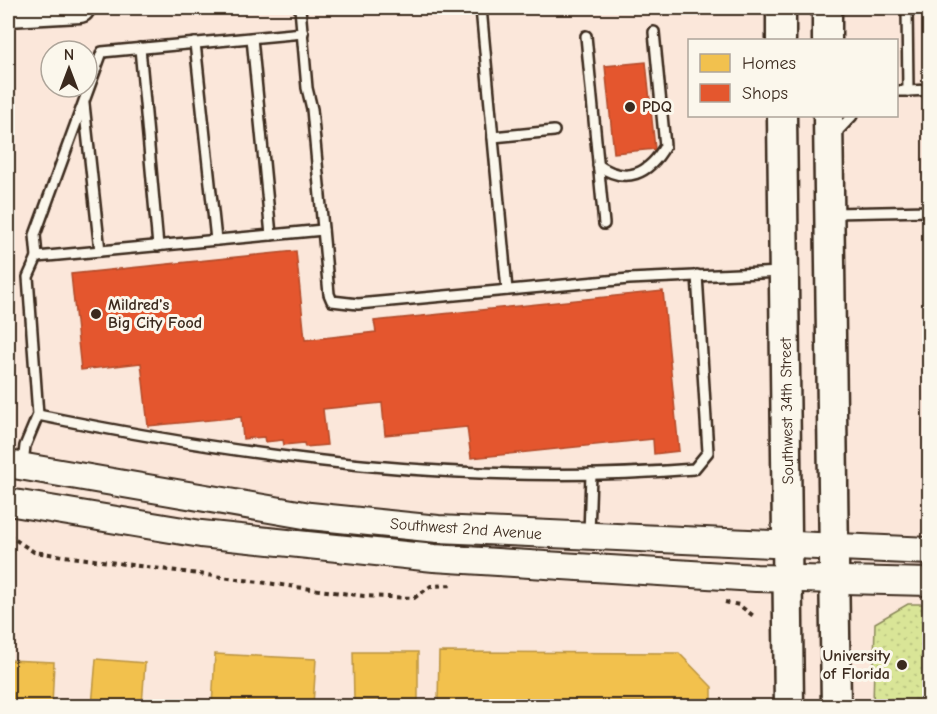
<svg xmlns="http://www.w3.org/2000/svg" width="937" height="714" viewBox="0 0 937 714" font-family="'Comic Neue',sans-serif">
  <defs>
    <pattern id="grass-dots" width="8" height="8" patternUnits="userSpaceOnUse" patternTransform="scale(1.5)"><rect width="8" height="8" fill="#d9e597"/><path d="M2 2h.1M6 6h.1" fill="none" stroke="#bbc582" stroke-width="1.8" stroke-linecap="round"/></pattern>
  </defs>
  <rect width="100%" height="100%" fill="#fbe7da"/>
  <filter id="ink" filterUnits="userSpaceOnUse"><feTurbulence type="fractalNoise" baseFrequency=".0167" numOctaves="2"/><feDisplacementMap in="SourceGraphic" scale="12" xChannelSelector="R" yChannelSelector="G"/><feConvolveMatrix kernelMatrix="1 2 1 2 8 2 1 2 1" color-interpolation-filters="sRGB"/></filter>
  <g filter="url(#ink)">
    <path fill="url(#grass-dots)" stroke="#8a885a" stroke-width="1.5" d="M908,604H929V706H873L875,623Z"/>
    <g fill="#f2c14e" stroke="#bb9440" stroke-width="1.5">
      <path d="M353,652H418V701L354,700Z"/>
      <path d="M439,652L679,653L712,687V706H662L657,702H438Z"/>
      <path d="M215,654L316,659L313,706H212Z"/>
      <path d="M96,659L145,663L142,706H92Z"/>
      <path d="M8,660L54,662L52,706H8Z"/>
    </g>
    <g fill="#e4572e" stroke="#b14a29" stroke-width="1.5">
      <path d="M646,62L655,149L614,153L605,66Z"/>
      <path d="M296,251L305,340L376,332L374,321L663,291L679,451L654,454L653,439L471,458L467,427L385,435L382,403L323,409L327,445L305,447L304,443L284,445L283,440L265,442L264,437L243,439L241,417L148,426L141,363L81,370L71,274Z"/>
    </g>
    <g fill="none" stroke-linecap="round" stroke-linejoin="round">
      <g stroke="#3b2a1e" stroke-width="14">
        <g id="service">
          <path d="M300,8L307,88L312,109L329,294L332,301L358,304L629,279L782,272"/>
          <path d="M481,8L507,290"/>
          <path d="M586,36L604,224"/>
          <path d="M252,38L271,235"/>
          <path d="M195,43L216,240"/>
          <path d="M140,48L158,246"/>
          <path d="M896,91H908L907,8"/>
          <path d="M908,91L930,90"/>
          <path d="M84,104L100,251"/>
          <path d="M835,134L852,116"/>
          <path d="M493,137L554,131"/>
          <path d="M598,165C626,185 649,174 665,146L654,32"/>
          <path d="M833,213L930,211"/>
          <path d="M37,257L35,235L102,52L303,33"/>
          <path d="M38,415C252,459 475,487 694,469L708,452L697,275"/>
          <path d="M23,464L25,446L38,415L28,277L37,257L323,230"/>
          <path d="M589,534L591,474"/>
        </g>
      </g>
      <g stroke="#3b2a1e" stroke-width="30">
        <g id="secondary">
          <path d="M8,464L310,516L438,529L930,551"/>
          <path d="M8,502L201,534L434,558L756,578L930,582"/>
        </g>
      </g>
      <g stroke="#3b2a1e" stroke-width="33">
        <g id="primary">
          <path d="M781,8V40"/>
          <path d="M827,8V40"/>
          <path d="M8,12L80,8"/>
          <path d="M782,116L789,706"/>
          <path d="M828,116L836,706"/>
        </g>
      </g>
      <g stroke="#3b2a1e" stroke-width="4" stroke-dasharray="4.5 4.5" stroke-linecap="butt">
        <path d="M8,535L34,552L364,596L414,598L431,586L454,585"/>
        <path d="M725,602L739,605L756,618"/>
      </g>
      <use href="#service" stroke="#fbf7ec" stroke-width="9"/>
      <use href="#secondary" stroke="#fbf7ec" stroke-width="26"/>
      <use href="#primary" stroke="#fbf7ec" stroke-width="28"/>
    </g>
  </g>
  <g fill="#3b2a1e" stroke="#fbf7ec" stroke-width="2">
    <circle cx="630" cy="107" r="6"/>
    <circle cx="96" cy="314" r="6"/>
    <circle cx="902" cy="665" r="6"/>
  </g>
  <g text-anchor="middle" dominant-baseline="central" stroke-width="6" stroke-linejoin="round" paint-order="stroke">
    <g font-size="16" font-weight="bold" fill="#3b2a1e" stroke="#fbf7ec" text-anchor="start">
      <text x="642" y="107">PDQ</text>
      <text x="108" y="305">Mildred's<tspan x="108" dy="18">Big City Food</tspan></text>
      <text x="890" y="656" text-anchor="end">University<tspan x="890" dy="18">of Florida</tspan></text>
    </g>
    <g font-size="16" fill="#3b2a1e" stroke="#fbf7ec">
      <text transform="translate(787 411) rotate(-91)">Southwest 34th Street</text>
      <text transform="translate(466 529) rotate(4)">Southwest 2nd Avenue</text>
    </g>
  </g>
  <rect width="937" height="714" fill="none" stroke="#fbf7ec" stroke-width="30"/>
  <rect x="15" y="15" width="907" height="684" fill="none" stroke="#3b2a1e" stroke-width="2" filter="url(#ink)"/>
  <rect x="688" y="39" width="210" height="78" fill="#fbf7ec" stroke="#aea59a" stroke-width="1.5"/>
  <rect x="700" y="54" width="30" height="18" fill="#f2c14e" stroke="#aea59a" stroke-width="1.5"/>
  <text x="742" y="69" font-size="18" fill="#3b2a1e">Homes</text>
  <rect x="700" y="84" width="30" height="18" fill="#e4572e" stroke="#aea59a" stroke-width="1.5"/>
  <text x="742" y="99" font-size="18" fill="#3b2a1e">Shops</text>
  <g transform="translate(69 69)"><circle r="28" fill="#fbf7ec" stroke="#aea59a" stroke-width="1.5"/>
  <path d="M0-4.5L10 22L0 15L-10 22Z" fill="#3b2a1e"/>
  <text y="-9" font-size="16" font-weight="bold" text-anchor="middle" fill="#3b2a1e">N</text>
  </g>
</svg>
